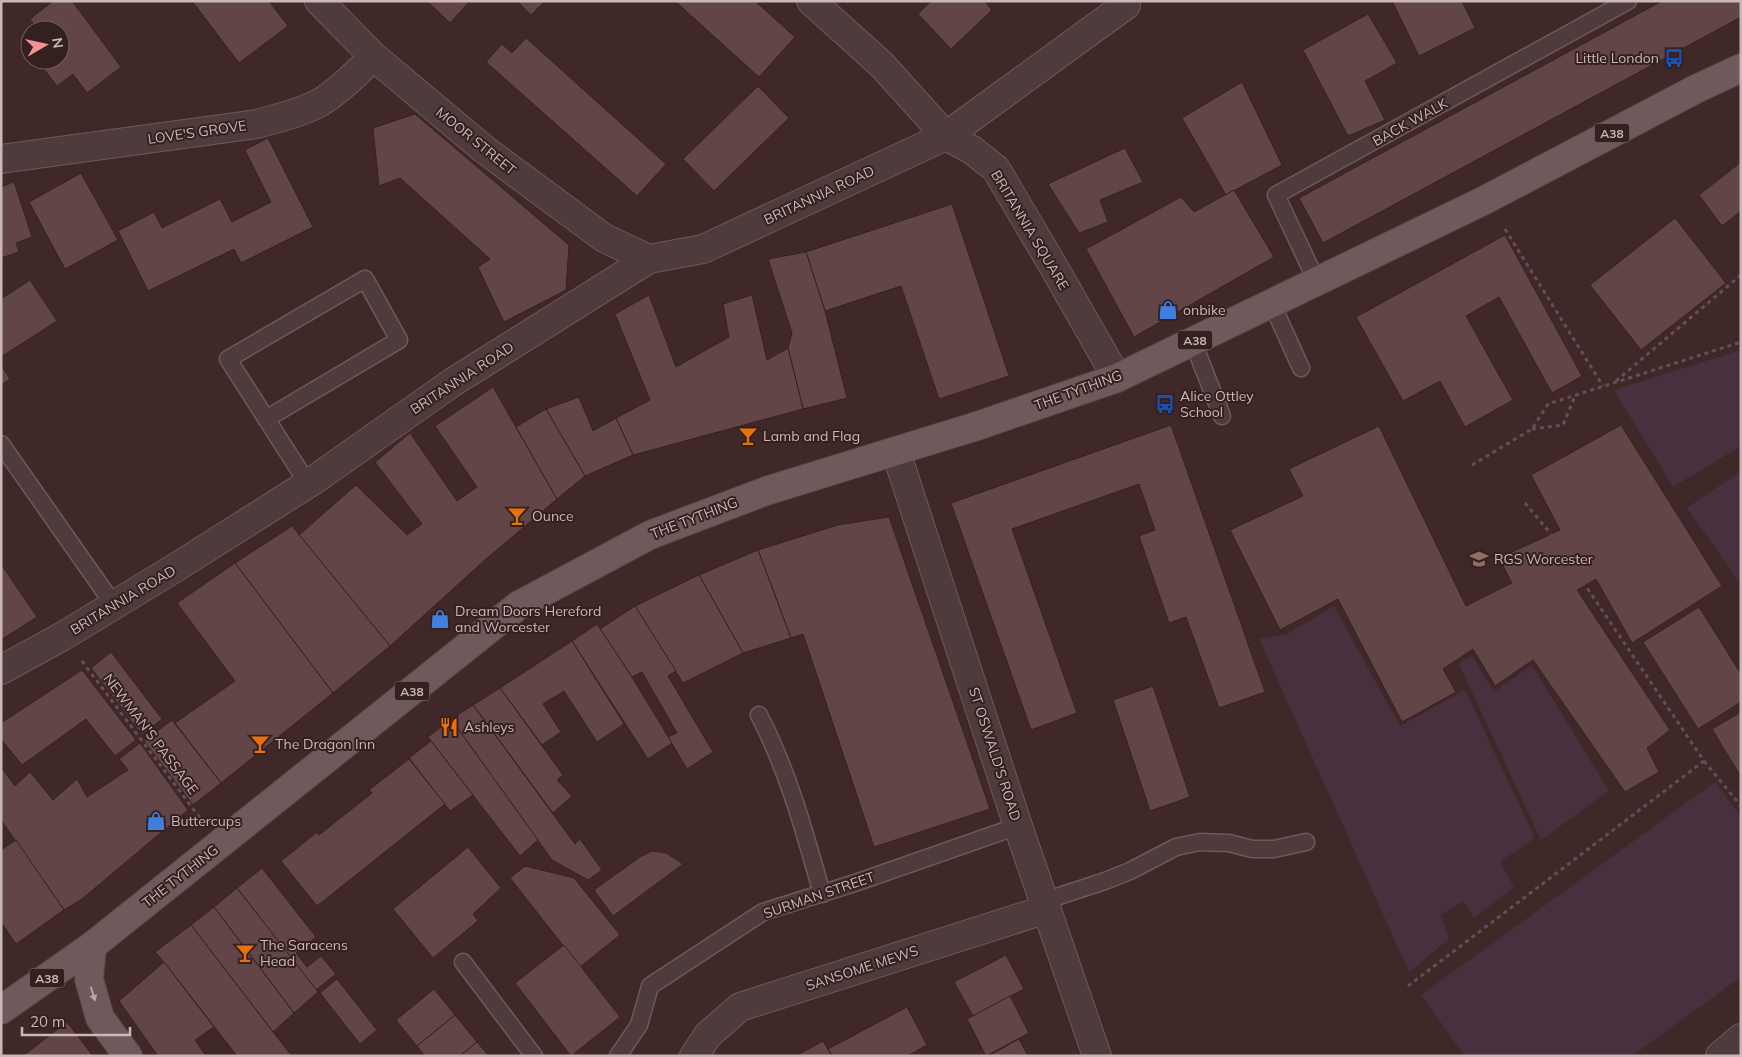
<svg xmlns="http://www.w3.org/2000/svg" width="1742" height="1057" viewBox="0 0 1742 1057" font-family="Mulish,sans-serif">
  <rect width="100%" height="100%" fill="#402728"/>
  <g fill="#48303f">
    <path d="M1741,350V446L1673,487L1614,390Z"/>
    <path d="M1741,471V584L1687,508Z"/>
    <path d="M1334,606L1400,726L1465,690L1535,838L1500,862L1514,887L1474,918L1463,901L1441,915L1449,939L1409,972L1259,639L1287,634Z"/>
    <path d="M1472,655L1494,692L1532,665L1609,791L1541,840L1459,664Z"/>
    <path d="M1715,782L1741,817V977L1632,1056H1465L1421,995Z"/>
  </g>
  <g fill="#624647" stroke="#372222">
    <path d="M53,1H72L121,67L87,93L73,74L57,86L37,60H60V30H38L30,19Z"/>
    <path d="M192,1H269L288,26L239,63Z"/>
    <path d="M427,1H470L450,23Z"/>
    <path d="M517,1H545L531,15Z"/>
    <path d="M675,1H755L795,37L759,77Z"/>
    <path d="M931,1H984L992,10L951,49L918,14Z"/>
    <path d="M1392,1H1462L1475,28L1419,56Z"/>
    <path d="M1662,1H1741V17L1323,243L1299,198Z"/>
    <path d="M1368,14L1397,63L1365,81L1385,120L1348,136L1303,50Z"/>
    <path d="M526,38L666,164L637,196L486,62L502,44L512,53Z"/>
    <path d="M1242,82L1282,165L1226,195L1182,118Z"/>
    <path d="M758,86L789,118L714,191L683,159Z"/>
    <path d="M415,114L569,245L566,290L504,322L478,267L490,259L400,178L379,186L373,128Z"/>
    <path d="M268,138L313,227L241,263L234,249L148,291L118,231L154,212L162,228L220,199L232,222L271,202L245,150Z"/>
    <path d="M1125,148L1143,182L1100,200L1108,222L1079,233L1048,184Z"/>
    <path d="M1741,162V211L1722,226L1699,195Z"/>
    <path d="M81,173L118,240L65,269L29,202Z"/>
    <path d="M14,182L32,237L16,243L19,252L1,258V187Z"/>
    <path d="M1234,190L1274,257L1134,337L1086,249L1181,197L1194,212Z"/>
    <path d="M952,204L1009,376L939,399L901,286L825,311L806,252Z"/>
    <path d="M1675,218L1726,283L1641,350L1590,285Z"/>
    <path d="M1505,235L1582,376L1552,393L1499,297L1466,316L1513,400L1465,427L1440,381L1403,401L1356,317Z"/>
    <path d="M806,252L825,311L847,398L803,409L788,348L792,333L768,259Z"/>
    <path d="M30,280L57,321L1,357V299Z"/>
    <path d="M649,295L676,367L729,337L723,304L752,295L767,360L788,348L803,409L633,455L616,418L650,400L615,314Z"/>
    <path d="M1,365L10,379L1,385Z"/>
    <path d="M493,387L557,499L485,560L390,646L299,535L356,485L407,535L422,524L375,462L410,433L457,501L477,487L435,426Z"/>
    <path d="M579,397L593,431L616,418L633,455L585,476L546,409Z"/>
    <path d="M546,409L585,476L557,499L516,427Z"/>
    <path d="M1171,425L1265,692L1219,708L1186,617L1169,623L1139,536L1155,530L1139,484L1012,529L1077,713L1031,730L951,503Z"/>
    <path d="M1621,425L1722,586L1632,643L1596,579L1577,590L1670,730L1647,748L1659,772L1625,792L1533,660L1495,686L1473,649L1443,669L1456,692L1402,722L1338,599L1280,630L1230,530L1303,496L1289,469L1379,426L1466,606L1512,583L1499,558L1560,530L1531,475Z"/>
    <path d="M889,517L990,809L874,847L803,634L791,638L758,550L838,525Z"/>
    <path d="M292,526L390,646L333,693L235,563Z"/>
    <path d="M758,550L791,638L743,653L699,575Z"/>
    <path d="M235,563L333,693L221,783L175,723L235,681L177,603Z"/>
    <path d="M1,564L37,617L1,640Z"/>
    <path d="M699,575L743,653L683,683L635,606Z"/>
    <path d="M635,606L676,671L668,676L713,752L687,769L668,737L677,733L642,672L632,677L600,629Z"/>
    <path d="M1699,607L1741,674V702L1698,729L1643,642Z"/>
    <path d="M597,624L632,677L672,743L648,759L572,641Z"/>
    <path d="M572,641L624,724L597,742L564,691L543,704L561,732L542,745L500,688Z"/>
    <path d="M111,652L162,719L142,735L91,668Z"/>
    <path d="M82,670L136,740L115,756L86,719L22,765L1,739V723Z"/>
    <path d="M1153,686L1190,797L1150,811L1113,700Z"/>
    <path d="M500,688L563,775L557,780L572,796L553,813L473,705Z"/>
    <path d="M473,705L575,844L580,839L602,870L588,880L552,860L451,719Z"/>
    <path d="M1741,712V777L1712,729Z"/>
    <path d="M451,719L538,840L520,856L428,737Z"/>
    <path d="M172,720L221,783L193,805L144,741Z"/>
    <path d="M431,741L473,795L450,811L409,758Z"/>
    <path d="M140,743L188,810L82,899L64,910L1,820V767L15,786L30,772L53,800L77,779L87,797L128,770L119,759Z"/>
    <path d="M409,759L445,804L317,906L281,861L317,832L319,835L372,793L369,790Z"/>
    <path d="M16,840L64,910L16,944L1,922V850Z"/>
    <path d="M468,847L501,888L473,914L478,921L433,958L393,909Z"/>
    <path d="M652,851L666,853L683,864L613,916L594,890L640,857Z"/>
    <path d="M525,866L574,878L620,935L580,967L510,878Z"/>
    <path d="M262,868L316,937L296,953L307,967L321,956L336,974L316,990L237,888Z"/>
    <path d="M237,888L318,992L294,1013L214,907Z"/>
    <path d="M214,907L294,1013L273,1032L191,925Z"/>
    <path d="M191,925L273,1032L292,1056H237L164,962L155,952Z"/>
    <path d="M564,945L620,1017L571,1056L515,983Z"/>
    <path d="M1006,955L1024,989L973,1016L954,982Z"/>
    <path d="M164,962L214,1027L195,1040L206,1056H158L119,1001Z"/>
    <path d="M337,979L377,1030L360,1044L320,993Z"/>
    <path d="M434,989L455,1015L417,1046L396,1020Z"/>
    <path d="M1010,996L1029,1033L986,1056L967,1019Z"/>
    <path d="M907,1007L927,1045L907,1056H832L828,1049Z"/>
    <path d="M455,1015L477,1042L460,1056H425L417,1046Z"/>
    <path d="M67,1022L93,1056H23Z"/>
    <path d="M1019,1039L1028,1056H988Z"/>
    <path d="M823,1041L832,1056H796Z"/>
    <path d="M477,1042L489,1056H460Z"/>
  </g>
  <g fill="none" stroke-linecap="round" stroke-linejoin="round">
    <g stroke="#6d5959" stroke-width="19">
      <g id="lane">
        <path d="M1317,282L1276,195L1628,1"/>
        <path d="M1272,304L1301,368"/>
        <path d="M1193,342L1222,416"/>
        <path d="M266,419L399,340L365,279L228,359L308,484"/>
        <path d="M1,444L114,605"/>
        <path d="M759,715C788,771 805,833 822,894"/>
        <path d="M1044,901L1105,881L1130,871L1176,847L1200,842L1229,843L1252,849H1274L1306,842"/>
        <path d="M463,962L534,1056"/>
        <path d="M618,1056L639,1025L650,986L763,912L858,882L1018,826"/>
      </g>
    </g>
    <g stroke="#6d5959" stroke-width="30">
      <g id="street">
        <path d="M319,1L373,56L485,150L604,238L649,259"/>
        <path d="M811,1L882,65L946,136L972,150L996,169L1052,264L1117,378"/>
        <path d="M1,159L257,124C277,118 298,114 317,104C332,97 361,70 373,56"/>
        <path d="M896,452L1018,826L1097,1056"/>
        <path d="M1,670L63,636L175,568L314,480L453,382L649,259L703,249L946,136L1126,5"/>
        <path d="M694,1056L708,1035L740,1007L1047,909"/>
        <path d="M1720,1056L1741,1038"/>
      </g>
    </g>
    <g stroke="#594445" stroke-width="30">
      <g id="primary">
        <path d="M92,946L89,979L100,1018L128,1056"/>
        <path d="M1,1010L92,946L519,605L650,535L766,491L977,426L1117,378L1483,201L1696,89L1741,68"/>
      </g>
    </g>
    <g stroke="#644e59" stroke-width="3" stroke-dasharray="4 4" stroke-linecap="butt">
      <path d="M1505,229L1603,386"/>
      <path d="M1616,381L1741,275"/>
      <path d="M1532,429L1563,425L1575,396"/>
      <path d="M1472,465L1532,429L1548,404L1741,342"/>
      <path d="M1525,503L1551,534"/>
      <path d="M82,661L200,818"/>
      <path d="M1704,761L1741,806"/>
      <path d="M1408,986L1704,761L1585,585"/>
    </g>
    <use href="#lane" stroke="#503b3c" stroke-width="16"/>
    <use href="#street" stroke="#503b3c" stroke-width="28"/>
    <use href="#primary" stroke="#70595a" stroke-width="28"/>
  </g>
  <defs><path id="oneway-solid" d="M-6-.8H1V-3.2L6.5 0L1 3.2V.8H-6Z" transform="scale(1.25)"/></defs>
  <use fill="#b8a4a5" href="#oneway-solid" transform="translate(93 994) rotate(73)"/>
  <defs>
    <g id="bus-bare" transform="scale(1.5)"><path d="M-5-6H5V4H4V6H2V4H-2V6H-4V4H-5ZM-3.5-4V0h7V-4ZM-3.5 1.2v1.5H-2V1.2ZM2 1.2v1.5H3.5V1.2Z" fill="#1a4fb4" stroke="#352020" stroke-width="2.5" paint-order="stroke"/></g>
    <g id="shop-bare" transform="scale(1.5)"><path d="M-5-2.5h2.3a2.7 3.5 0 0 1 5.4 0H5L5.5 6h-11ZM-1.5-2.5h3a1.5 2.3 0 0 0-3 0Z" fill="#3f7fe0" stroke="#352020" stroke-width="2.5" paint-order="stroke"/></g>
    <g id="bar-bare" transform="scale(1.5)"><path d="M-6-5H6L.8 .8V4.5H3.5V6h-7V4.5H-.8V.8Z" fill="#e8710a" stroke="#352020" stroke-width="2.5" paint-order="stroke"/></g>
    <g id="school-bare" transform="scale(1.5)"><path d="M0-5L7-2L0 1L-7-2ZM-4 1L0 2.5L4 1V4Q0 6-4 4Z" fill="#8d6e63" stroke="#352020" stroke-width="2.5" paint-order="stroke"/></g>
    <g id="restaurant-bare" transform="scale(1.5)"><path d="M-5-6h1v4h1v-4h1v4h1v-4h1v5L-1.5 .5V6h-2V.5L-5-1ZM5-6V6H3V1.5H1.5Q1.5-4 5-6Z" fill="#e8710a" stroke="#352020" stroke-width="2.5" paint-order="stroke"/></g>
  </defs>
  <g fill-rule="evenodd">
    <use href="#bus-bare" x="1674" y="58"/>
    <use href="#shop-bare" x="1168" y="310"/>
    <use href="#bus-bare" x="1165" y="404"/>
    <use href="#bar-bare" x="748" y="436"/>
    <use href="#bar-bare" x="517" y="516"/>
    <use href="#school-bare" x="1479" y="559"/>
    <use href="#shop-bare" x="440" y="619"/>
    <use href="#restaurant-bare" x="449" y="727"/>
    <use href="#bar-bare" x="260" y="744"/>
    <use href="#shop-bare" x="156" y="821"/>
    <use href="#bar-bare" x="245" y="953"/>
  </g>
  <g text-anchor="middle" dominant-baseline="central" stroke-width="4" stroke-linejoin="round" paint-order="stroke">
    <g fill="#352020" stroke="#9d8a8a" stroke-width="1">
      <rect x="1594.5" y="123.5" width="35" height="19" rx="4"/>
      <rect x="1177.5" y="330.5" width="35" height="19" rx="4"/>
      <rect x="394.5" y="681.5" width="35" height="19" rx="4"/>
      <rect x="29.5" y="968.5" width="35" height="19" rx="4"/>
    </g>
    <g font-size="12" font-weight="bold" fill="#cab7b8">
      <text x="1612" y="133">A38</text>
      <text x="1195" y="340">A38</text>
      <text x="412" y="691">A38</text>
      <text x="47" y="978">A38</text>
    </g>
    <g font-size="14" fill="#cab7b8" stroke="#352020" text-anchor="start">
      <text x="1659" y="58" text-anchor="end">Little London</text>
      <text x="1183" y="310">onbike</text>
      <text x="1180" y="396">Alice Ottley<tspan x="1180" dy="16">School</tspan></text>
      <text x="763" y="436">Lamb and Flag</text>
      <text x="532" y="516">Ounce</text>
      <text x="1494" y="559">RGS Worcester</text>
      <text x="455" y="611">Dream Doors Hereford<tspan x="455" dy="16">and Worcester</tspan></text>
      <text x="464" y="727">Ashleys</text>
      <text x="275" y="744">The Dragon Inn</text>
      <text x="171" y="821">Buttercups</text>
      <text x="260" y="945">The Saracens<tspan x="260" dy="16">Head</tspan></text>
    </g>
    <g font-size="14" fill="#cab7b8" stroke="#352020">
      <text transform="translate(1410 122) rotate(-29)">BACK WALK</text>
      <text transform="translate(197 132) rotate(-8)">LOVE'S GROVE</text>
      <text transform="translate(476 141) rotate(39)">MOOR STREET</text>
      <text transform="translate(819 195) rotate(-25)">BRITANNIA ROAD</text>
      <text transform="translate(1030 230) rotate(59)">BRITANNIA SQUARE</text>
      <text transform="translate(462 378) rotate(-33)">BRITANNIA ROAD</text>
      <text transform="translate(1078 390) rotate(-20)">THE TYTHING</text>
      <text transform="translate(694 518) rotate(-21)">THE TYTHING</text>
      <text transform="translate(123 600) rotate(-31)">BRITANNIA ROAD</text>
      <text transform="translate(151 734) rotate(53)">NEWMAN'S PASSAGE</text>
      <text transform="translate(995 754) rotate(72)">ST OSWALD'S ROAD</text>
      <text transform="translate(180 876) rotate(-38)">THE TYTHING</text>
      <text transform="translate(819 895) rotate(-19)">SURMAN STREET</text>
      <text transform="translate(862 968) rotate(-18)">SANSOME MEWS</text>
    </g>
  </g>
  <rect width="1742" height="1057" fill="none" stroke="#cab7b8" stroke-width="5"/>
  <g transform="translate(45 45) rotate(81)"><circle r="24" fill="#352020" stroke="#715c5d"/>
  <path d="M0-4L9 19L0 12L-9 19Z" fill="#f49293"/>
  <text y="-8" font-size="14" font-weight="bold" text-anchor="middle" fill="#cab7b8">N</text>
  </g>
  <path d="M22 1027v8h108v-8" fill="none" stroke="#cab7b8" stroke-width="2.5"/>
  <text x="30" y="1027" font-size="15" fill="#cab7b8" stroke="#352020" stroke-width="4" paint-order="stroke">20 m</text>
</svg>
